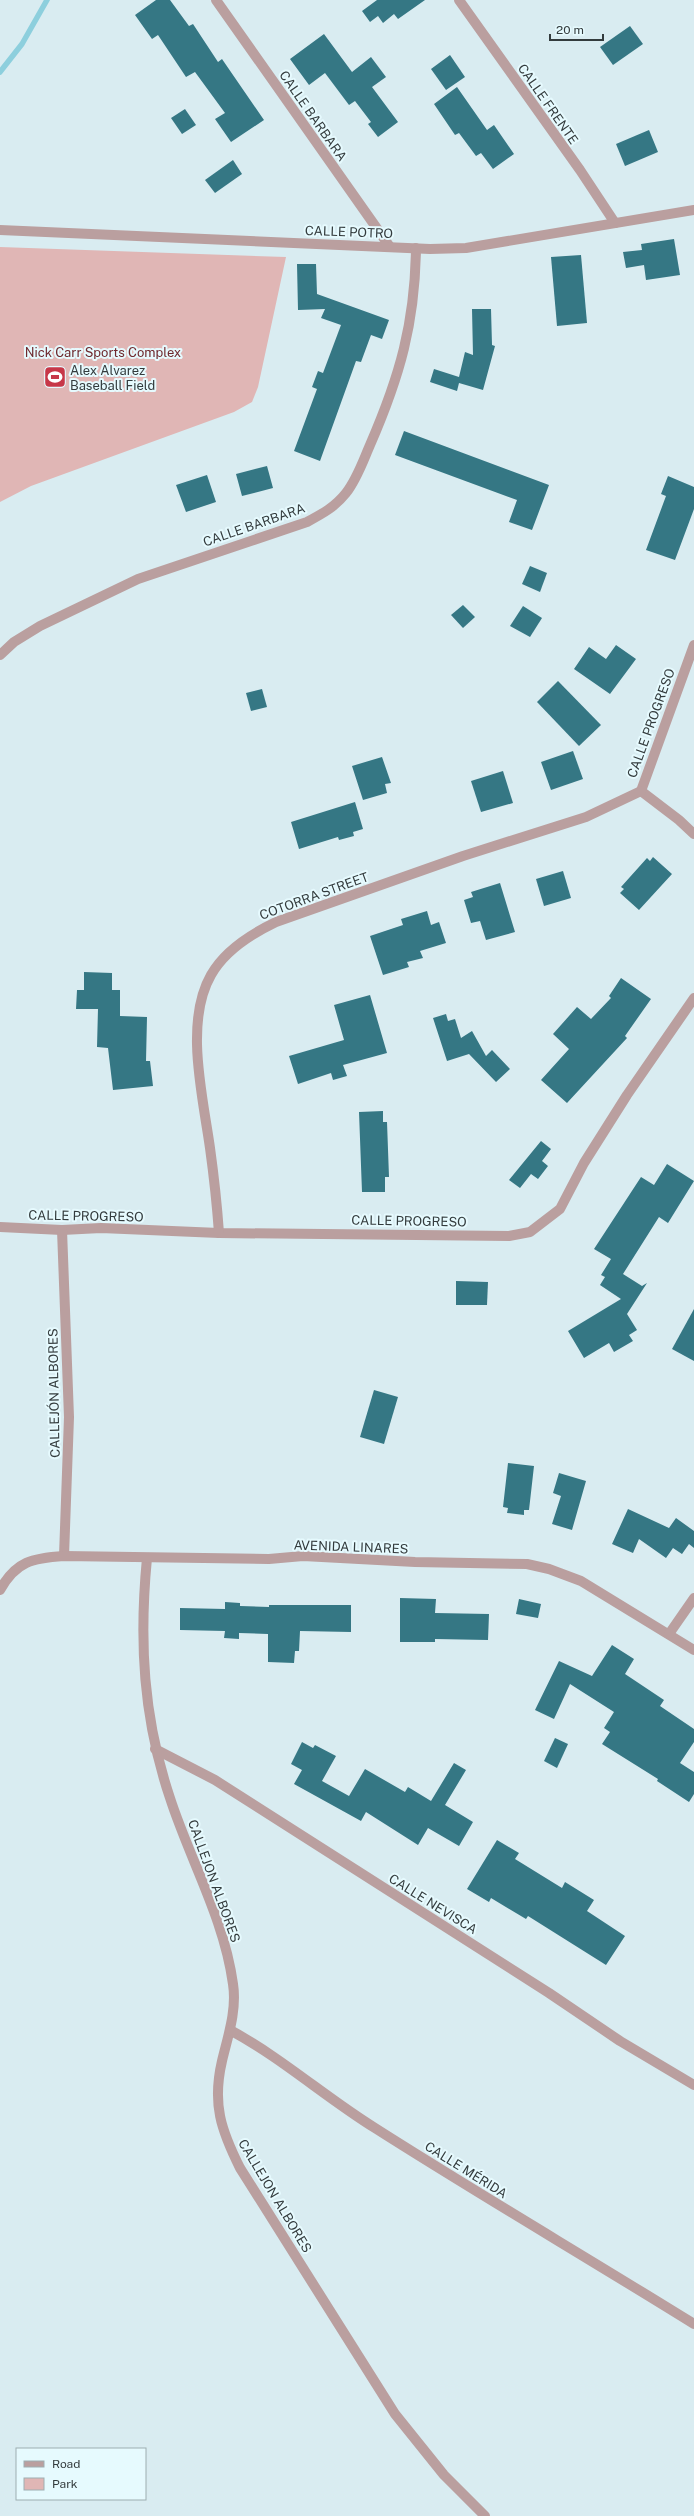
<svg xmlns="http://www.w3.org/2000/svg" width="694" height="2516" viewBox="0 0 694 2516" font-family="'Public Sans',sans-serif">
  <rect width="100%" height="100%" fill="#d9ecf1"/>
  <path fill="#e0b6b5" d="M0,247L286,257L258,387L252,402L234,412L31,486L0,502Z"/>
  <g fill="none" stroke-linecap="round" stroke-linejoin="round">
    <path stroke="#8dcfdd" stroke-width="5.5" d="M0,72L22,44L47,0"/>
  </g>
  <g fill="#357784">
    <path d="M156,0H170L189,26L193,24L218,62L222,59L264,120L231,142L215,119L225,113L195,72L186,77L158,35L152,39L135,15Z"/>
    <path d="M377,0H425L398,19L394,14L383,23L378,16L370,22L362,11Z"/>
    <path d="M630,26L643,44L613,65L600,47Z"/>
    <path d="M324,34L352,72L371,57L386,77L372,87L398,122L378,137L368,124L371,122L355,101L349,105L325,73L309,85L290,59Z"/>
    <path d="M450,55L465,77L446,90L431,69Z"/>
    <path d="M457,87L487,130L494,125L514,154L493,169L481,153L476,156L459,133L455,135L434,104Z"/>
    <path d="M185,109L196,125L182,134L171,118Z"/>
    <path d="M649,130L658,152L625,166L616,144Z"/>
    <path d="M233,160L242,174L215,193L205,180Z"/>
    <path d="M674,239L680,275L646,280L644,265L626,268L623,252L642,250L641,244Z"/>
    <path d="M581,255L587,323L557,326L551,257Z"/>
    <path d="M297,264H316L317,294L389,320L382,339L371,335L361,362L356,361L320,461L294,451L317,389L312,387L318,371L323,373L341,325L321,318L325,309L298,310Z"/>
    <path d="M472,309H491L492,345L495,346L483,390L459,383L457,391L430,382L434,369L459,377L465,352L473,355Z"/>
    <path d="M404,431L549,485L532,530L509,522L517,500L395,455Z"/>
    <path d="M267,466L273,488L242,496L236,474Z"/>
    <path d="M207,475L216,502L186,512L176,485Z"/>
    <path d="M668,476L694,487V509L675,560L646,550L666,496L661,494Z"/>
    <path d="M530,566L547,573L540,592L522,584Z"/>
    <path d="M463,605L475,617L463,628L451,615Z"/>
    <path d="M523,606L542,618L530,637L510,626Z"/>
    <path d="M616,645L636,659L610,694L574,669L589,647L606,659Z"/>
    <path d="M558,681L601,725L579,746L537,702Z"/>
    <path d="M262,689L267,707L251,711L246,693Z"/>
    <path d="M573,751L583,779L551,790L541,762Z"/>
    <path d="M382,757L391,783L385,784L387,793L363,800L352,766Z"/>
    <path d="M503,771L513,803L481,812L471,781Z"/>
    <path d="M355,802L363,829L353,832L354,836L339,840L338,837L299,849L291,822Z"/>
    <path d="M653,857L672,874L639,910L620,893L624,889L621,887L647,858L650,861Z"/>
    <path d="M563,871L571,898L544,906L536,879Z"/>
    <path d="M500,883L515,932L486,940L480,921L471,923L464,900L473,897L471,892Z"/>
    <path d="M427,911L431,925L439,922L446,943L420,951L423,958L407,962L409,967L383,975L370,936L403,925L401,919Z"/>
    <path d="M84,972L112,973V990H120V1016L147,1017L146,1061H150L153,1086L113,1090L108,1048L97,1047L98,1009H76L77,990H84Z"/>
    <path d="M621,978L651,999L625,1036L627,1038L567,1103L541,1080L569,1049L553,1034L577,1007L591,1019L611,998L609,996Z"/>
    <path d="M370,995L387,1053L343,1065L347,1076L333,1080L331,1073L298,1084L289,1056L344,1040L334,1005Z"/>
    <path d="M446,1014L448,1021L455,1019L461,1038L472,1031L486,1056L492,1050L510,1069L496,1082L469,1054L447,1061L433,1018Z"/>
    <path d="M383,1111V1122H387L389,1177H385V1192H362L359,1112Z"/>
    <path d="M541,1141L551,1149L542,1161L548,1166L538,1179L531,1174L520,1188L509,1180Z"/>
    <path d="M667,1164L694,1181L668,1223L659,1217L623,1274L642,1286L647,1283L627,1314L637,1330L629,1335L633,1341L614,1352L609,1343L584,1358L568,1331L621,1299L600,1285L605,1277L601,1275L611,1259L594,1249L641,1177L654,1185Z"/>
    <path d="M456,1281L488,1282L487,1305H456Z"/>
    <path d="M694,1309V1361L672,1349Z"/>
    <path d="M374,1390L398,1397L384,1444L360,1437Z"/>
    <path d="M508,1463L534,1466L529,1510H524V1515L507,1513L508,1508L503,1507Z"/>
    <path d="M559,1473L586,1481L572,1530L552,1524L561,1496L553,1493Z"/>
    <path d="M628,1509L669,1528L676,1518L694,1531V1548L689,1544L682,1554L673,1548L666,1558L639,1539L633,1553L612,1544Z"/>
    <path d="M400,1598L436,1599L435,1613L489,1614L488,1640L435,1639V1642H400Z"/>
    <path d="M519,1599L541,1604L538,1618L516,1614Z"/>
    <path d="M225,1602L240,1603V1606L269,1607V1605H351V1632L300,1631L299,1651H295L294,1663L268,1662V1634L239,1633V1639L224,1638L225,1631L180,1630V1608L225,1609Z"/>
    <path d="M612,1645L634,1659L625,1674L664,1700L660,1706L694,1729V1742L680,1763L694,1772V1794L689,1802L657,1781L658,1779L602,1744L610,1732L604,1728L614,1712L570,1684L554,1719L535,1710L559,1661L592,1676Z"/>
    <path d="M555,1738L568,1744L557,1768L544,1761Z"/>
    <path d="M302,1742L313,1748L315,1745L336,1756L322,1781L349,1796L365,1769L405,1792L408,1787L431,1801L454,1763L466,1770L445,1805L473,1822L459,1846L428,1828L418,1845L366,1812L361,1821L294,1784L302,1770L291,1764Z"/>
    <path d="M497,1840L519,1853L515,1859L562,1888L565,1882L594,1900L587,1911L625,1936L606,1965L528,1916L526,1919L491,1898L489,1902L467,1889Z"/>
  </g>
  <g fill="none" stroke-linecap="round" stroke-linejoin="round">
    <g stroke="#ba9f9f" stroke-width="10">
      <path d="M216,0L390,247"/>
      <path d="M459,0L580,170L615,223"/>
      <path d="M0,230L430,249L466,248L694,210"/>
      <path d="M694,645L641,791L679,820L694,834"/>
      <path d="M0,655L14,642L40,626L138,579L307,522C322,514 335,507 346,493C357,479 363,461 370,445C400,376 415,323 416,248"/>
      <path d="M0,1227L62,1230L101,1228L219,1233L509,1236L530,1232L560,1209L584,1163L627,1095L694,998"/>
      <path d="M62,1230L69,1417L64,1556"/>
      <path d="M219,1233C217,1205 214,1177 210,1148C203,1097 184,1022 211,975C225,950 251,934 276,922L463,856L586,817L641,791"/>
      <path d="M147,1558C139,1641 143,1718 170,1798C190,1860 224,1918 233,1984C237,2010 228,2036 222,2061C212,2104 221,2130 240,2168L395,2414L444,2475L485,2516"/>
      <path d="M0,1590C16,1561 33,1558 64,1556L269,1559L303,1556L415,1562L527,1564L549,1569L581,1581L694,1650"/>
      <path d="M669,1634L694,1598"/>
      <path d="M155,1749L215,1780L549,1993L620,2041L694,2085"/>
      <path d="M230,2030C282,2058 325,2097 375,2128C480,2195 588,2258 694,2324"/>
    </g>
  </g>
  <defs>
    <g id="stadium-square" transform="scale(1.15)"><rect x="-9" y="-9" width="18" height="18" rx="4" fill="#c73748" stroke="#e6fafe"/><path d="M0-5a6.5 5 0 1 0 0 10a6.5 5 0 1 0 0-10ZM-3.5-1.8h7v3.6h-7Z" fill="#fff"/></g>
  </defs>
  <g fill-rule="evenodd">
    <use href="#stadium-square" x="55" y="377"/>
  </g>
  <g text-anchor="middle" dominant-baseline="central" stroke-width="4" stroke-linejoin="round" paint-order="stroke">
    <g font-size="13" fill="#333b3d" stroke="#e6fafe">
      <text transform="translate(548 104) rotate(55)">CALLE FRENTE</text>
      <text transform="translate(313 116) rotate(55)">CALLE BARBARA</text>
      <text transform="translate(349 232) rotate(2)">CALLE POTRO</text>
      <text transform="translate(254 525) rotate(-19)">CALLE BARBARA</text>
      <text transform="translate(651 723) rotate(-70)">CALLE PROGRESO</text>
      <text transform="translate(314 896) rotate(-20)">COTORRA STREET</text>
      <text transform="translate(86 1216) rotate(1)">CALLE PROGRESO</text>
      <text transform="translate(409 1221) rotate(1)">CALLE PROGRESO</text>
      <text transform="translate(54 1393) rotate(-91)">CALLEJÓN ALBORES</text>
      <text transform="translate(351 1547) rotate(2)">AVENIDA LINARES</text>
      <text transform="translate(214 1881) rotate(70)">CALLEJON ALBORES</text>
      <text transform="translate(433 1904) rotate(32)">CALLE NEVISCA</text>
      <text transform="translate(466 2170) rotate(32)">CALLE MÉRIDA</text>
      <text transform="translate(275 2196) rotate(59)">CALLEJON ALBORES</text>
    </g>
    <g font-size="13" fill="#6f292e" stroke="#e6fafe">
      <text x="103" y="352">Nick Carr Sports Complex</text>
    </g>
    <g font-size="13" fill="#333b3d" stroke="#e6fafe" text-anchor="start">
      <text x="70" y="370">Alex Alvarez<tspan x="70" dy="15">Baseball Field</tspan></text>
    </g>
  </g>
  <rect x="16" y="2448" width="130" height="52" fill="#e6fafe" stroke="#9eaeb1"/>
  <rect x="24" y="2461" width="20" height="6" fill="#ba9f9f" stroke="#9eaeb1"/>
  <text x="52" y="2468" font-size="12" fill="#333b3d">Road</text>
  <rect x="24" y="2478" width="20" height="12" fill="#e0b6b5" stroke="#9eaeb1"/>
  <text x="52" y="2488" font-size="12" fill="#333b3d">Park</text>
  <path d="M550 34v6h53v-6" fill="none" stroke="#333b3d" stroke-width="2"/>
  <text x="556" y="34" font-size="12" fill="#333b3d" stroke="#e6fafe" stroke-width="3" paint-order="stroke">20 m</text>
</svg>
